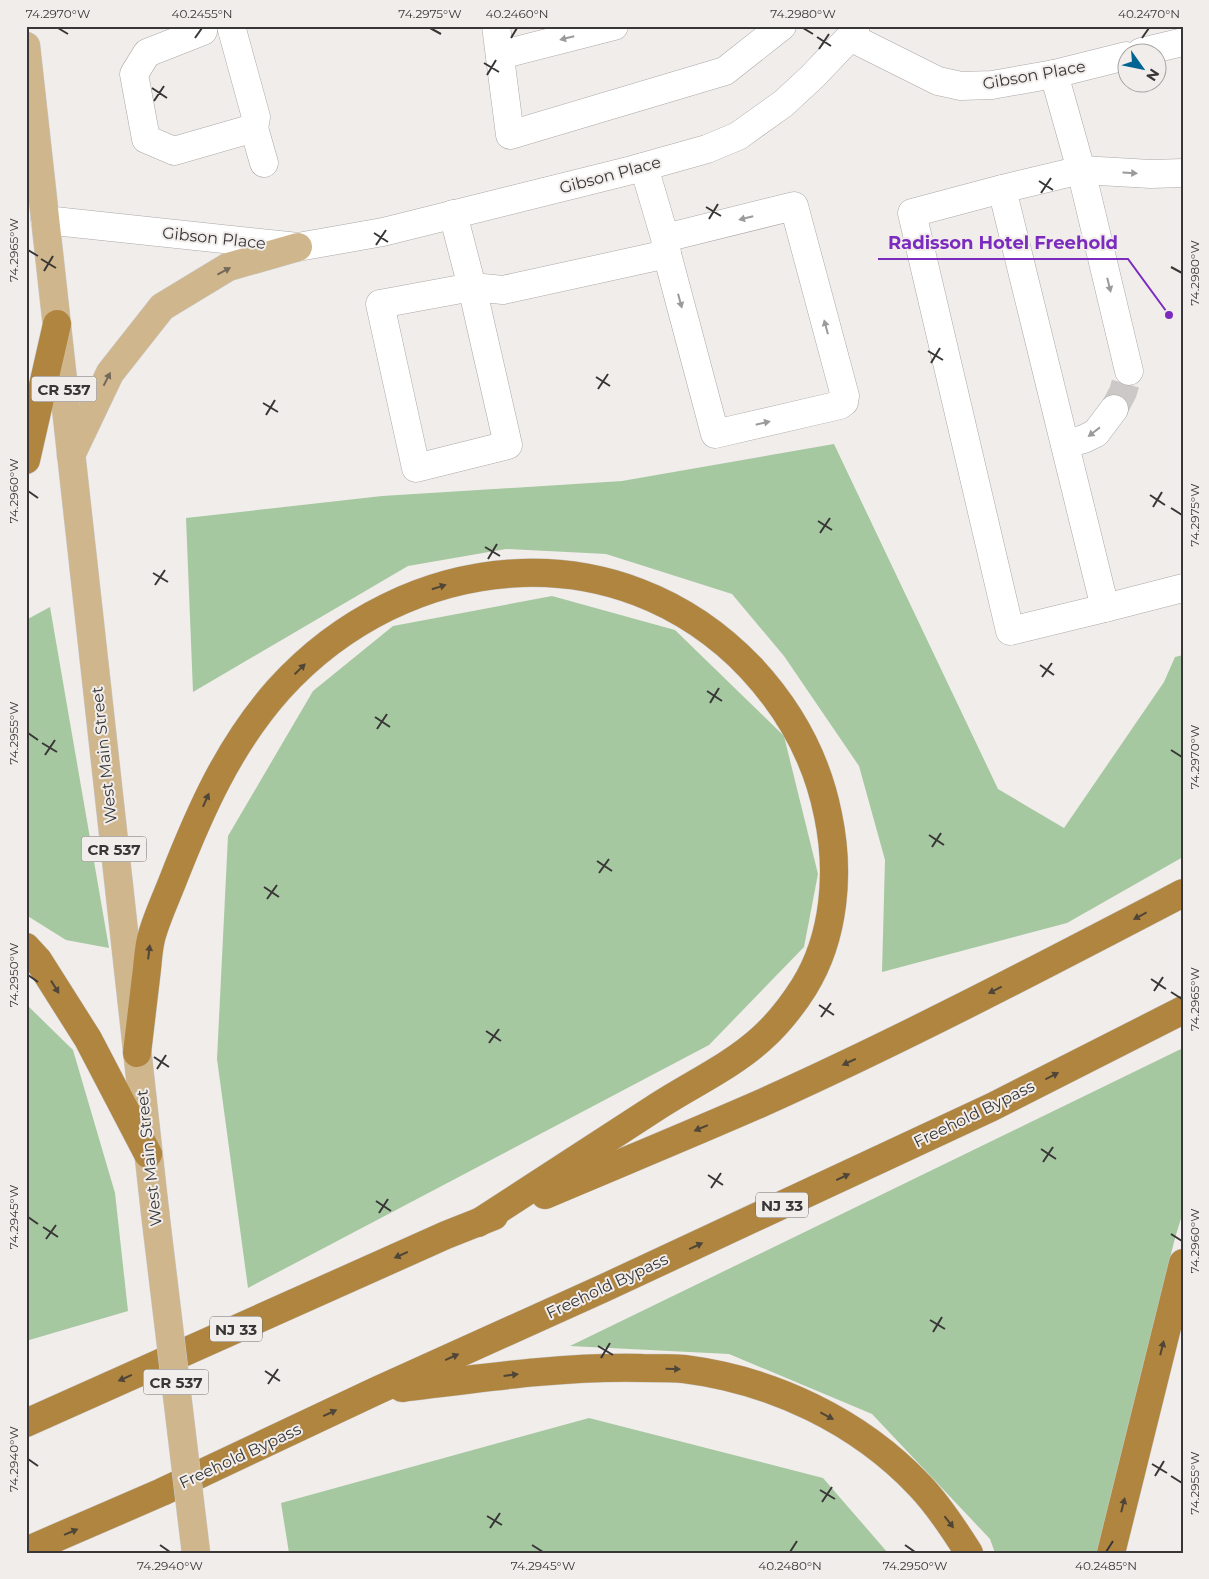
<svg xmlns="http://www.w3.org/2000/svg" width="1209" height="1579" viewBox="0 0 1209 1579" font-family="Montserrat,sans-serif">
  <rect width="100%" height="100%" fill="#f1edeb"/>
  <g fill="#a6c8a1">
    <path d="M834,444L998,789L1064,828L1164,682L1175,657L1183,655V857L1067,923L882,972L885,860L859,766L784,656L732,594L606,554L506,549L408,566L193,692L186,518L382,496L622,481Z"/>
    <path d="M552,596L675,630L784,736L818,874L804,947L709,1045L248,1288L217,1059L228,836L313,691L393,626Z"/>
    <path d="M50,607L109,948L66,940L26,915V620Z"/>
    <path d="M26,1004L73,1050L115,1193L128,1311L26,1341Z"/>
    <path d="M1183,1048V1212L1175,1238L1097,1553H995L990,1539L872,1414L729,1354L570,1346Z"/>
    <path d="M589,1418L823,1478L888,1553H289L281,1503Z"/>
  </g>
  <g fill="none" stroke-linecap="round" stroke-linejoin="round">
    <path stroke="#ccc8c7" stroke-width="28" stroke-dasharray="28 14" stroke-linecap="butt" d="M1114,409L1123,392L1129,371"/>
    <g stroke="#aca8a7" stroke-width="29">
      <g id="minor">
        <path d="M496,26L510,135L725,71L782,26"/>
        <path d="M203,31L147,53L134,74L146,139L174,151L254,128L256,117L231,26"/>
        <path d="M850,37L938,81L961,86L992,85L1054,74L1126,56"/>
        <path d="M1141,52L1183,42"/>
        <path d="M500,55L614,26"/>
        <path d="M1054,74L1081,170L1129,371"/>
        <path d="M254,128L264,163"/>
        <path d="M644,167L665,238L667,254L715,434L840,405L844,402L845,396L794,206L665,238"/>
        <path d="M1183,173L1151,174L1081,170L1002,189L1105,608L1183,588"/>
        <path d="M1002,189L912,213L1010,631L1105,608"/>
        <path d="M453,214L472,287L508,445L416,468L380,304L472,287L503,290L667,254"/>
        <path d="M45,220L298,247L383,232L632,170L707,149L738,136L784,103L813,76L850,37L856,26"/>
        <path d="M1065,444L1084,439L1096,433L1114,409"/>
      </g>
    </g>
    <g stroke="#cbcbcb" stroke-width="29">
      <g id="major">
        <path d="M26,46L155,1212"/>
        <path d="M71,455L110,373L162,307L228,267L298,247"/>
      </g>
    </g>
    <g stroke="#cbcbcb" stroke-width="29">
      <g id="highway">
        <path d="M26,460L57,324"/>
        <path d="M26,947L38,960L88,1039L148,1154"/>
        <path d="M137,1053C140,1027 143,1002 146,977C148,963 148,948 152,935C157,917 166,898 173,880C200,811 229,745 279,689C405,550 617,527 751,668C790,710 817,759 828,815C840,872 835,937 804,987C792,1006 778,1024 761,1039C730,1067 690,1085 655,1108C596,1146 537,1185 478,1223"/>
        <path d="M545,1195C618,1164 691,1134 764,1102C906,1038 1045,965 1183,893"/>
        <path d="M402,1388C482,1378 562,1366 643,1368C656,1368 671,1368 684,1369C772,1380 859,1421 920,1486C939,1506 954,1529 969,1553"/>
        <path d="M26,1423L446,1235L494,1216"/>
        <path d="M26,1551L162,1492L376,1391L604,1288L992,1107L1183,1010"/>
        <path d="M1111,1553L1183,1263"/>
      </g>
    </g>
    <use href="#minor" stroke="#fff" stroke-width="28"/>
    <use href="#major" stroke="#cfb68c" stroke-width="28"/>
    <use href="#highway" stroke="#af8540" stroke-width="28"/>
    <g stroke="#cbcbcb" stroke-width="29" stroke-linecap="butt">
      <path id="major-bridge" d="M155,1212L196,1553"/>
    </g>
    <use href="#major-bridge" stroke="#cfb68c" stroke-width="28"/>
  </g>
  <defs><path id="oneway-solid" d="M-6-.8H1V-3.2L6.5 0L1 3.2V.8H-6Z" transform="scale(1.25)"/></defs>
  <g fill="#9c9a9a">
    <use href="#oneway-solid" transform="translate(567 38) rotate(166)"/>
    <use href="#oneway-solid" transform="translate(1130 173) rotate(3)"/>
    <use href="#oneway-solid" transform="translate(746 218) rotate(166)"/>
    <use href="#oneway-solid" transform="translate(1109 285) rotate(76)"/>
    <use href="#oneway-solid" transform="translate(680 301) rotate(75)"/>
    <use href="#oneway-solid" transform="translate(826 327) rotate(-105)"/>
    <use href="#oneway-solid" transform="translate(763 423) rotate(-13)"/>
    <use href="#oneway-solid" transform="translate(1094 432) rotate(142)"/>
  </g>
  <g fill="#746958">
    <use href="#oneway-solid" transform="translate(224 271) rotate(-28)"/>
    <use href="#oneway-solid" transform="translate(107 379) rotate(-63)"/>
  </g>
  <g fill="#504638">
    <use href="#oneway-solid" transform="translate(439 587) rotate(-17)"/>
    <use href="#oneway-solid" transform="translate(300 669) rotate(-44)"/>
    <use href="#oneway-solid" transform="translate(206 800) rotate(-66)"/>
    <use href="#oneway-solid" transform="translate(1140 916) rotate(152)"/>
    <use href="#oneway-solid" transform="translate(149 952) rotate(-83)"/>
    <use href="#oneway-solid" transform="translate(55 987) rotate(58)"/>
    <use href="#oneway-solid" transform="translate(995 990) rotate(153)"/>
    <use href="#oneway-solid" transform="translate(849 1062) rotate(155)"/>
    <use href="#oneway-solid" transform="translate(1052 1076) rotate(-27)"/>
    <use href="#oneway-solid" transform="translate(701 1128) rotate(157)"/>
    <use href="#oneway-solid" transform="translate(843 1177) rotate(-25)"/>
    <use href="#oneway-solid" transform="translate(696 1246) rotate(-25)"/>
    <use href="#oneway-solid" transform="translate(401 1255) rotate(156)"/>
    <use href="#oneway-solid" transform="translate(1162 1348) rotate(-76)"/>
    <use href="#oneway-solid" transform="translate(452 1357) rotate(-24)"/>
    <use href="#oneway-solid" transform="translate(673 1369) rotate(2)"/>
    <use href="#oneway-solid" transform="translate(511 1375) rotate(-7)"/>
    <use href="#oneway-solid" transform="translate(125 1378) rotate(156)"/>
    <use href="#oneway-solid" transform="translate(330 1413) rotate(-25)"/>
    <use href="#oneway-solid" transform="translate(827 1416) rotate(28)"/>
    <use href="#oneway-solid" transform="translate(1123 1505) rotate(-76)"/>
    <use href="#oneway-solid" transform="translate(949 1522) rotate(52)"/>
    <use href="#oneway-solid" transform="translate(71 1532) rotate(-23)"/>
  </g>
  <path fill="none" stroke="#383636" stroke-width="2" d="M58,28L68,34M430,28L441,34M803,28L813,34M817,37L831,46M195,38L202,28M511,38L517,28M1142,38L1149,28M819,49L829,34M484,63L499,72M487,75L496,60M152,88L167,98M154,101L164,86M1039,181L1053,190M1041,193L1051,178M706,207L721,216M709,219L718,204M374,233L388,242M376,245L386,230M28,250L38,256M41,259L56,268M1171,267L1182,273M44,271L53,256M928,351L943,360M931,363L940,348M596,377L610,386M598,389L608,374M263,403L278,412M266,415L275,400M28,491L38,498M1150,495L1165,505M1153,507L1162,492M1171,508L1182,515M818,521L832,530M820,533L830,518M485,547L500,556M488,559L497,544M153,573L168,582M155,585L165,570M1040,665L1054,675M1042,677L1052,663M707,691L722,701M710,703L719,688M375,717L390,727M377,729L387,714M28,733L38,740M42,743L57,752M1171,750L1182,757M45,755L55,740M929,835L944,845M932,847L941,833M597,861L612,871M599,873L609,859M264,887L279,897M267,899L277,885M28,975L38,982M1151,979L1166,989M1154,991L1163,977M1171,992L1182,999M819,1005L834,1015M821,1017L831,1003M486,1031L501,1041M489,1043L499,1029M154,1057L169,1067M157,1069L166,1055M1041,1149L1056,1159M1043,1162L1053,1147M708,1175L723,1185M711,1188L721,1173M376,1201L391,1211M379,1213L388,1199M28,1217L38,1224M43,1227L58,1237M1171,1234L1182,1241M46,1239L56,1225M930,1320L945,1329M933,1332L942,1317M598,1346L613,1355M601,1358L610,1343M265,1371L280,1381M268,1384L278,1369M28,1459L38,1466M1152,1464L1167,1473M1155,1476L1164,1461M1171,1476L1182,1483M820,1490L835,1499M822,1502L832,1487M487,1516L502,1525M490,1528L500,1513M160,1545L170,1552M532,1545L543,1552M905,1545L915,1552M790,1552L797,1541M1106,1552L1113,1541"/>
  <g text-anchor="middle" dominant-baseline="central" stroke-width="4" stroke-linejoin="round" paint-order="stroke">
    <g fill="#f1edeb" stroke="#706d6c" stroke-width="1">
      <rect x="31.5" y="376.5" width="65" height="25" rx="4"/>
      <rect x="81.5" y="836.5" width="65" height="25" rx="4"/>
      <rect x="756" y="1192.5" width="52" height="25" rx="4"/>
      <rect x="210" y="1316.5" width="52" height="25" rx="4"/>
      <rect x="143.5" y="1369.5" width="65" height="25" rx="4"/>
    </g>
    <g font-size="15" font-weight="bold" fill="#383636">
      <text x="64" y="389">CR 537</text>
      <text x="114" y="849">CR 537</text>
      <text x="782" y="1205">NJ 33</text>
      <text x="236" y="1329">NJ 33</text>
      <text x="176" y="1382">CR 537</text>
    </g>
    <g font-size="16" fill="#383636" stroke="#f1edeb">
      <text transform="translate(1034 75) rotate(-10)">Gibson Place</text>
      <text transform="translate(610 175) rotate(-15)">Gibson Place</text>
      <text transform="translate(214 238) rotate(6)">Gibson Place</text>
      <text transform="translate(104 755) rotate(-96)">West Main Street</text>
      <text transform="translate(974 1114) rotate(-26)">Freehold Bypass</text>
      <text transform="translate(149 1158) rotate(-96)">West Main Street</text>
      <text transform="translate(607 1286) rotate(-25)">Freehold Bypass</text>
      <text transform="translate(240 1456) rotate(-25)">Freehold Bypass</text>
    </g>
  </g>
  <path fill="none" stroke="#7b2cbf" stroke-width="2" d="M1169 315L1128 259H878"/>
  <circle fill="#7b2cbf" stroke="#f1edeb" stroke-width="2" cx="1169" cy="315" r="5"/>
  <g font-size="18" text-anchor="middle" font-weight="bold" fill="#7b2cbf" stroke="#f1edeb" stroke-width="4" stroke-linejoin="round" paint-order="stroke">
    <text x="1003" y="249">Radisson Hotel Freehold</text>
  </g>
  <rect width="1209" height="1579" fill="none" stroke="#f1edeb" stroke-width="55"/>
  <g transform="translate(1142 68) rotate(123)"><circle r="24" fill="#f1edeb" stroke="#a7a4a3"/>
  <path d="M0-4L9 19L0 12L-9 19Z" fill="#006493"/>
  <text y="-8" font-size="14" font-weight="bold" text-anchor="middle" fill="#383636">N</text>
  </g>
  <rect x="28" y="28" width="1154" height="1524" fill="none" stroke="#383636" stroke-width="2"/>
  <g font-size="12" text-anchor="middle" fill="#383636">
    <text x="58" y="18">74.2970°W</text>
    <text x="202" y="18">40.2455°N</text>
    <text x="430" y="18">74.2975°W</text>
    <text x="517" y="18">40.2460°N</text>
    <text x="803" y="18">74.2980°W</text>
    <text x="1149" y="18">40.2470°N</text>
    <text transform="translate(14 250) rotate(-90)" y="4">74.2965°W</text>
    <text transform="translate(1195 273) rotate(-90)" y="4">74.2980°W</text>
    <text transform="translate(14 491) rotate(-90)" y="4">74.2960°W</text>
    <text transform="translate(1195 515) rotate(-90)" y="4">74.2975°W</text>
    <text transform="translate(14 733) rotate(-90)" y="4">74.2955°W</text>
    <text transform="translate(1195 757) rotate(-90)" y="4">74.2970°W</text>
    <text transform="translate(14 975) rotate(-90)" y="4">74.2950°W</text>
    <text transform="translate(1195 999) rotate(-90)" y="4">74.2965°W</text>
    <text transform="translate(14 1217) rotate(-90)" y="4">74.2945°W</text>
    <text transform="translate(1195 1241) rotate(-90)" y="4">74.2960°W</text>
    <text transform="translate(14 1459) rotate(-90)" y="4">74.2940°W</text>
    <text transform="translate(1195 1483) rotate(-90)" y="4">74.2955°W</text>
    <text x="170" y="1570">74.2940°W</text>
    <text x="543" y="1570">74.2945°W</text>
    <text x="790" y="1570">40.2480°N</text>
    <text x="915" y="1570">74.2950°W</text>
    <text x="1106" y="1570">40.2485°N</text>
  </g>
</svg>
